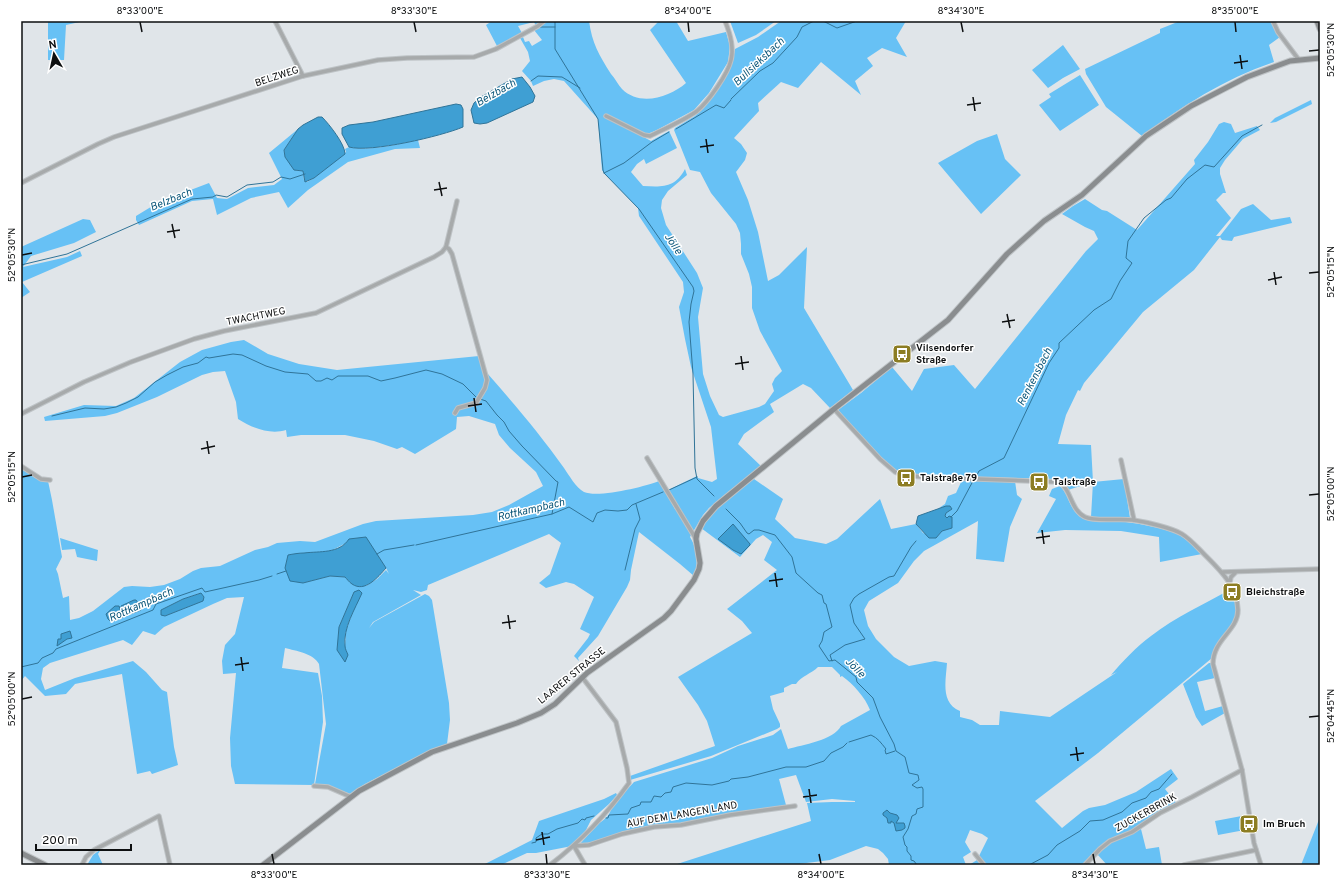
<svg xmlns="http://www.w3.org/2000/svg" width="1341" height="886" viewBox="0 0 1341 886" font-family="Overpass,sans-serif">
  <rect width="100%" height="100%" fill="#e0e5e9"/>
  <g fill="#67c1f5" fill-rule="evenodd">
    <path d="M48,21H84L66,25L64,60H48Z"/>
    <path d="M492,21H542L536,26L534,22L518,26L522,33L497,46L486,25Z"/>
    <path d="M547,21H589C592,43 599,55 611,74C615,78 618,85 622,89C640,107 670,97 686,83L650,30L659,21H676L688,41L726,32L730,46L728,62L709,93L694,110L657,130L650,133H645L605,114L608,118L651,141L669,131L677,148L646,164L644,159L637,164L631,172L643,186C663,187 675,188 685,169L687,175L668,191L662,200L661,208L666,225L697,273L703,288L698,317L703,374L710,396L719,415L723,417L759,407L765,404L774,391L772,384L775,378L782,371L760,331L752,308V287L749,274L741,254V244L740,233L736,224L711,193L700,172L690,170L674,130L675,128L695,116L713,97L732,64L735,49L758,37L781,21H906L896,38L907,57L882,48L867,58L873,66L855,81L861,95L821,62L798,88L781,82L758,103L759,111L734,138L741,144L747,153L745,160L736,172L748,200L758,232L768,281L779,275L807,247L804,308L853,390L830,408L811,388L803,384L770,404L774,412L744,434L738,444L762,467L728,492L709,508L703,515L690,537C697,548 699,565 694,576L680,564L639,532L631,570L630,580L627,587L598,636L578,658L579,661L574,656L588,638L590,634L580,629L594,597L574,584L566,582L546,588L539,583L550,574L561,543L549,534L428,585L427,590L421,592L413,590L421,595L373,622L369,628L374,622L425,594L429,596L432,600L449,703L450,720L447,744L435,748L365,784L350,794L329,786L315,784L326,724L319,664C313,653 296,651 285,648L282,668L318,673L322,696L323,722L314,785L235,784L231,766L230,738L236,673L223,674L222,661L225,645L235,634L244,597L227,598L213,604L164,627L155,635L143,631L132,645L123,640L50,663L43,668L41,679L45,690L75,678L133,661L146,672L162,690L167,692L174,747L178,765L152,774L150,771L137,774L122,674L75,684L66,694L45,696L25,676L21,681V468L30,474L48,481L52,500L62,557L56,569L58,574L63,598L69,596L70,620L79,618L93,611L124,587L132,586L150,587L164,585L180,579L193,571L201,568L220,566L255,550L268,547L277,543L300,541L315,542L363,524L376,521L473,515L492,512L509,505L543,486L536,472L510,448L499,435L495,424L469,416L457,417L456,429L415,454L402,447L397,449L374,441L345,435H301L287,437L286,430C270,435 252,428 238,419L236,402L225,371L213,372L202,375L157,397L117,413L105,416L45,421L44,417L84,405L116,406L134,398L180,362L202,350L231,342L244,340L268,354L299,364L337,370L479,356L485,374L487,373C515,405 540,434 564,468C569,475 576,488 584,492C598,498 644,487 659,481L675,509L681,513L668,490L697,476L698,478L712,482L717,479L711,427L691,367L685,339L679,307L684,292L683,282L639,216L638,208L604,173L602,170L598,119L564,81L554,79L544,81L533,86L531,81L522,71L530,61L528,52L520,38L523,37L525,42L529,41L532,46L542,40L534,30ZM346,543L386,568L389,574L386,570L377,579L366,586L352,584L345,577L330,576L303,583L319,552H329ZM354,592L352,614L346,630L345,646L339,627ZM200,593L204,597L188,607L165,616L161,610L183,599Z"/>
    <path d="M730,21H776L756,35L738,43Z"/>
    <path d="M1180,21H1272L1280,37L1269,45L1274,62C1226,78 1182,106 1142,136L1106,107L1086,74L1085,69L1160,33V29Z"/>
    <path d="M1063,45L1080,69L1063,78L1048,88L1032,70Z"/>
    <path d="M1080,75L1099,105L1060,131L1039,105L1051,97L1049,94Z"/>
    <path d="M1311,100L1312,104L1276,122L1270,123L1275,118Z"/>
    <path d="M1224,122L1231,124L1235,133L1257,126L1260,130L1243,139L1225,160L1220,168V174L1226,193H1223L1216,200L1231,218L1216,236H1220L1241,209L1253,204L1271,220L1290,217L1292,223L1234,237L1232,241L1222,240L1220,237L1194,270L1143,312L1084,383L1080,391L1078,390L1066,415L1058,444L1091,445L1093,482L1124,479L1130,518L1091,517L1093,482L1068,490L1060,477L1058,479L922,476C912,475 902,474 894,469C874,455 854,428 838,410L861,393L892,367L912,391L924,369L954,365L975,389L1086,251L1098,239L1094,231L1085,227L1062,214L1073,206L1085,199L1102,210L1107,211L1137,230L1195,164L1194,160L1208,142L1219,124Z"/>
    <path d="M298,129L284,150L285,157L297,171H303L304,180L307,182L314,178L346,152L345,149L349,147C367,152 399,144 418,140L420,148L395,149L348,162L308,190L288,208L279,192L251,198L217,215L213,199L192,201L139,225L136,220V216L159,202L209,183L217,198L227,199L248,188L274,185L282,179L269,153Z"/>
    <path d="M997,134L1005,159L1021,175L981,214L938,163L977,141Z"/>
    <path d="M83,219L90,220L96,232L74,243L31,256L23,267L67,257L80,251L82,256L22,282L30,292L21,298V247Z"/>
    <path d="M754,479L783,499L775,519L795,538L826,544L837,539L880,499L891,529L916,524L923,533L936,538L942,531L952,528L951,522L945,516L946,513L952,509L950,506L939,508L945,504L948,496L956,493L962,480L1015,481L1017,495L1022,499L1010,527L1004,562L976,559L978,521L924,551L914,561L898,583L869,601L864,610L868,626L876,639L894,657L909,666L935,661L947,663C946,680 940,703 960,711V717L972,720L980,725H999L1000,711L1050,717L1117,672L1111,675C1123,661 1136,647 1151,636C1175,617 1205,604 1231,589C1234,597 1238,607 1236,617C1232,632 1215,639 1212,658L1098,753L1035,801L1062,828L1083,811L1089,808L1105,805L1136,792L1171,769L1178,779L1165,789L1177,804L1156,813L1142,824L1141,829L1146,849L1159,847L1162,865H1107L1097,854L1089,862V865H969L977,860L988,838L982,834L970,830L965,842L971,852L963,857L966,865H889L888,859L883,853L878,849L866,846L830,860L791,865H674L811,821L807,803L832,802H855V801L832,799L806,802L796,775L779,779L786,805L785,807L690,823L654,826L588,843L579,845L599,823C606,819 611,813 612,806L634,782L712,758L738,746L773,735L781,729L788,749C802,745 834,740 841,726L870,710C865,697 853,684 842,676L840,677V675L832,667H818C811,674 801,676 796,684H792L784,688V692L770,696L773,709L780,724V727L777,729L711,756L630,780V776L715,746L707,721L698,705L678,677L752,633L742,621L727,609L777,570L764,560L772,542L763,535L756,539L740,557L701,528C715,506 733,494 754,479Z"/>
    <path d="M1060,486C1069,495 1070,511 1082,518C1092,523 1105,521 1115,521C1131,522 1168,528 1181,536C1189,541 1195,548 1202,554L1160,562L1159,537L1121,531L1065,530L1037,533L1056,499L1049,496L1052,489Z"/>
    <path d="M60,538L98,550L97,561L77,557L75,549L62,550Z"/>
    <path d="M1209,663H1211L1215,678L1197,682L1205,711L1223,706L1225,713L1202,726L1196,717L1183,684Z"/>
    <path d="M616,793L617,795L609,804L591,820L585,832L572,846L536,853H527L501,865H483L532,840L539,821L604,799Z"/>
    <path d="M1247,815L1250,829L1218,835L1215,821Z"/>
    <path d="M1320,817V865H1301Z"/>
    <path d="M101,849L98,854L103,865H87L93,855Z"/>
  </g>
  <g fill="#3f9fd3" stroke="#307498">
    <path d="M522,77L530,87L535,96L533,102L487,123L480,124L474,123L471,110L474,103L481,97L512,79Z"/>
    <path d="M456,104L461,105L463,109V127C442,136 370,153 349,147L342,134V128L349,125L373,122Z"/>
    <path d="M318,117H322C329,124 345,144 345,154L314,178L305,182L303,171L294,170L285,157L284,150L298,129L303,125Z"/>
    <path d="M946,506H950L952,509L946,513L945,516L947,518L949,516L952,517V528L942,531L936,538H929L916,524L918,516Z"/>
    <path d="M733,524L750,544V545L741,554L733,550L718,539Z"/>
    <path d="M366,537L386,568C378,577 365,593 352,584C349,582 347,579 345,577L330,576L303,583L290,581L285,568L288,555C293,554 299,553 304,553C320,551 339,554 349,539Z"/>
    <path d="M359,590L362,593C355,609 343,628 345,646C345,649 347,652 348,655L345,662L337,650L339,627L354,592Z"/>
    <path d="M201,593L204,597L203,601L165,616L161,615V610L183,599Z"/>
    <path d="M134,600H136L141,607V610L125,616L121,606Z"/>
    <path d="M115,606H119L123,617L111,622L108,619L106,614Z"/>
    <path d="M70,631L72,638L67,639L57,646L58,639H61V634Z"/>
    <path d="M887,810L890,813L897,815L899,818L896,823H904L905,826V828L902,830L896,831L894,823L891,821V823H888L887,818L883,815V813Z"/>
  </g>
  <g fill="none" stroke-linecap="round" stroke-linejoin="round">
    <g stroke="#307498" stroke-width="1">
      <path d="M555,21V49L598,119L603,170L604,173L639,209L693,287L694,291L691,304L689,322L693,374L695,468L697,479L714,496"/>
      <path d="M823,21L837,28L857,21"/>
      <path d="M540,27H555"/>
      <path d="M531,81L538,76L562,77L580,88"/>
      <path d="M731,99L760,71L773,63L797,37L802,27L814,21"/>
      <path d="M676,129L716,105L724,108L731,100"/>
      <path d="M604,173L624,163L652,142L669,132"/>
      <path d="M21,265L67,254L192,199L213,197L216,195L227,197L247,185L273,182L281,177L290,179L305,174"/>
      <path d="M480,399L486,401L497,415L504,422L509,431L522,446L556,481L558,482L552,514"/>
      <path d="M52,416L85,408L104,409L116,407L126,403L138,397L155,382L167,375L183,367L198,363L206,357L209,358L233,354L242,355L266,366L285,372L308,374L316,381H321L327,378L332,380L338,376H368L381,381L395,378L426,370L442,374L463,384L477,398"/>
      <path d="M977,475L979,471L1004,458L1049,363L1059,348V343L1094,310L1111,299L1120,281L1132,263L1126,258L1128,241L1144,218L1166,200L1171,198L1187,179L1205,165L1214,167L1242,136L1262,125"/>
      <path d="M669,490L697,477"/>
      <path d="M726,509L740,523L747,533L749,534L754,530H759L775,535L792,557L796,573L818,593L822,595L824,603L826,604L832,627L824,632L822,641L819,646L829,661L835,660L856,677L857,682L873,698L880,717L894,744L896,751L905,757L909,773L918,775L919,780L912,785L917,788L922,787L923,789V807L917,809L916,814L912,816L908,829L903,837L905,845L907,847V851L911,856V860L914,861L917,865"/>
      <path d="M951,517L957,511L973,481"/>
      <path d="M416,545L552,514L569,507L593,522L597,513L605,510L618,511L627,510L632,505L663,492"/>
      <path d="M377,554L384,550L414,545"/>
      <path d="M625,570L635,529L640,519L636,504"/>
      <path d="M277,574L286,571"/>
      <path d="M832,661L830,655L845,645L865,639L854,623L850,605L854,598L859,594L889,577L894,576L911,547L916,541"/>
      <path d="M21,667L38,663L42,658L53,653L56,649L153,610L156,604L202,588L205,592L259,580L272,576"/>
      <path d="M849,742L871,735C878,738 881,743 886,749L885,750L886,754L895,751"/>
      <path d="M606,818H608L609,815L628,814L631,808L640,805L641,802H651L654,796L661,797L665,793L671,792L673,787L686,783L712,785L729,781L731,779L748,777L786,767H806L824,761L831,753L843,747L847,743"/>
      <path d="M532,843L536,842V838L542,834H548L557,829L578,823L582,819L585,820L586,818L594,816"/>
      <path d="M1029,865L1048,855L1057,845L1080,831L1090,821L1103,820L1110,817L1122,812L1132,803L1146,798L1151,792L1159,789L1172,774"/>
    </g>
    <g stroke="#bec3c6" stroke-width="5.5">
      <g id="street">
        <path d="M275,21L303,76"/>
        <path d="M1273,21L1278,32L1299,60"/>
        <path d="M606,116L644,135L650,136C666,128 683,121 697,111C708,102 728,74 731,60C734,48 730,33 725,21"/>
        <path d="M21,183L98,144L114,137L303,76L336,69L378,60L407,58L474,57L496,49L538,26L544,21"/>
        <path d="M446,247L449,249L452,254L487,380L485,388L476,403L458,408L455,413"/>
        <path d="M834,409L880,459L895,472L902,475L923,477L1058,482C1071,487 1070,510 1085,517C1095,522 1120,518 1133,520C1146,522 1172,528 1182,534C1190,539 1196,546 1203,553C1219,569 1237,585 1238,610C1238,631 1213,639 1213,664L1242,770L1254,843L1261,865"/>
        <path d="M21,414L84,382L131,362L194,339L224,331L316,313L434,257L442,252L446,247L457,201"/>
        <path d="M647,458L696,539"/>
        <path d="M1121,460L1134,520"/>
        <path d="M21,466L41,479L50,480"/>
        <path d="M1223,572L1320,569"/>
        <path d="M1230,582L1231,577L1235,573"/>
        <path d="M314,786L328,787L351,797"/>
        <path d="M574,846L589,845L622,834L654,827L681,825L730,815L795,806"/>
        <path d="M574,846L585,865"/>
        <path d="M975,854L984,865"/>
        <path d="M82,865L86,857L94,850L159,816L170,865"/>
        <path d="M550,865C580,842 607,814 629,783L627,768L616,722L582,677"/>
        <path d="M1085,865L1100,849L1110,841L1132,832L1160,813L1192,797L1242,770"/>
        <path d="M1184,865L1256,850"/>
      </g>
    </g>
    <g stroke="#bec3c6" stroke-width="7">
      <g id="secondary">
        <path d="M1317,21L1320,29"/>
        <path d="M21,853L45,865"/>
        <path d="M263,865L359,791L432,752L517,723L541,713L555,704L587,673L664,618L671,611L694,580L699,569L700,563L696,539L697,533L703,521L716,506L834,409L948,320L1007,254L1044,221L1082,195L1146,136L1191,106L1247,77L1290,61L1320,58"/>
      </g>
    </g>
    <use href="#street" stroke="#a7aaab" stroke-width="3.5"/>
    <use href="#secondary" stroke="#8a8d8f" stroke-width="5"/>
  </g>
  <path fill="none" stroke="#0d0f10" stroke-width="1.5" d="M140,22L142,32M414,22L416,32M688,22L689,32M961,22L963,32M1235,22L1236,32M1309,51L1319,50M1240,55L1242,69M1234,63L1248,61M973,97L975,111M967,105L981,103M706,139L708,153M700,147L714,145M439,182L442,196M434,190L447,188M172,224L175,238M167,232L180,230M22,255L32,253M1274,272L1276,285M1309,273L1319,272M1268,280L1282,277M1007,314L1010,328M1002,322L1015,320M741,356L743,370M735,364L749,362M474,398L476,412M468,406L482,404M207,441L209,454M201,449L215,446M22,477L32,475M1309,495L1319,494M1042,530L1044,544M1036,538L1050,536M775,573L777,587M769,581L783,579M508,615L510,629M502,623L516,621M241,657L243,671M235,665L249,663M22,699L32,697M1309,717L1319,716M1076,747L1078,761M1070,755L1084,753M809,789L811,803M803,797L817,795M542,832L544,845M536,840L550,837M272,854L274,864M546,854L547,864M819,854L821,864M1093,854L1095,864"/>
  <defs>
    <g id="bus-square" transform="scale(1)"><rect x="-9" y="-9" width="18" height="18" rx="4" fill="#8c7d23" stroke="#fff"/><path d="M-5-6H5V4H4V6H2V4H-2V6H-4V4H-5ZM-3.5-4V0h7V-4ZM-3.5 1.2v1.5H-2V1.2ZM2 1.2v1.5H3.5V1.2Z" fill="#fff"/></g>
  </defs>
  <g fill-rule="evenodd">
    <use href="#bus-square" x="902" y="354"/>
    <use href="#bus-square" x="906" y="478"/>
    <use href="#bus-square" x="1039" y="482"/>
    <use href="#bus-square" x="1232" y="592"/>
    <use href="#bus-square" x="1249" y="824"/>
  </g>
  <g text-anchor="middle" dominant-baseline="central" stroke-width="3" stroke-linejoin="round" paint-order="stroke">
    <g font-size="10" fill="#0d0f10" stroke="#fff">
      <text transform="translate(277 77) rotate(-18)">BELZWEG</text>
      <text transform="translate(256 317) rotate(-11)">TWACHTWEG</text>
      <text transform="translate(572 676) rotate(-39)">LAARER STRASSE</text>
      <text transform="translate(1146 813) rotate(-29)">ZUCKERBRINK</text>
      <text transform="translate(682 815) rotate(-10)">AUF DEM LANGEN LAND</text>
    </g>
    <g font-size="10" font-weight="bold" fill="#0d0f10" stroke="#fff" text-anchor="start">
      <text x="916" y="348">Vilsendorfer<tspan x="916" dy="12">Straße</tspan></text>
      <text x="920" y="478">Talstraße 79</text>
      <text x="1053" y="482">Talstraße</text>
      <text x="1246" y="592">Bleichstraße</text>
      <text x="1263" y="824">Im Bruch</text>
    </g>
    <g font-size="11" font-style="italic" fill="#0c577a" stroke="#fff">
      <text transform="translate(759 62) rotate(-43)">Bullsieksbach</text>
      <text transform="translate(496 93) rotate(-30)">Belzbach</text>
      <text transform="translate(171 200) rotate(-22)">Belzbach</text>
      <text transform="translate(673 244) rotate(56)">Jölle</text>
      <text transform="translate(1035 377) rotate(-63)">Renkensbach</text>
      <text transform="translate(531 510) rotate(-13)">Rottkampbach</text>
      <text transform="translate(141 605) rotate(-24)">Rottkampbach</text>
      <text transform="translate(855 668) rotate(45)">Jölle</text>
    </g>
  </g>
  <rect width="1341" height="886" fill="none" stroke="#ffffff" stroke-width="44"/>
  <g transform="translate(54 54) rotate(351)" stroke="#ffffff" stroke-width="3" paint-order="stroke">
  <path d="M0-3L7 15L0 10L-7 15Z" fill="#0d0f10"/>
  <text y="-6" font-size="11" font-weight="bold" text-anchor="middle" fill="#0d0f10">N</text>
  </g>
  <path d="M36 844v6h95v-6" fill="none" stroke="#0d0f10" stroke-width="2"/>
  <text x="42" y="844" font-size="12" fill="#0d0f10" stroke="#ffffff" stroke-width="3" paint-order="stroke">200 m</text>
  <rect x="22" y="22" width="1297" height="842" fill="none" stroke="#0d0f10" stroke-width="1.5"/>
  <g font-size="10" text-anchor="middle" fill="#0d0f10">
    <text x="140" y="14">8°33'00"E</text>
    <text x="414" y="14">8°33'30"E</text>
    <text x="688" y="14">8°34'00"E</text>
    <text x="961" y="14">8°34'30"E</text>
    <text x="1235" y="14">8°35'00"E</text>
    <text transform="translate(1330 50) rotate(-90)" y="4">52°05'30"N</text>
    <text transform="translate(11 255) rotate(-90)" y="4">52°05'30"N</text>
    <text transform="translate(1330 272) rotate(-90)" y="4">52°05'15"N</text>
    <text transform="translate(11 477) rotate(-90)" y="4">52°05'15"N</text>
    <text transform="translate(1330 494) rotate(-90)" y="4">52°05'00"N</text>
    <text transform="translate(11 699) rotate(-90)" y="4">52°05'00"N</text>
    <text transform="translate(1330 716) rotate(-90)" y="4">52°04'45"N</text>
    <text x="274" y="878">8°33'00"E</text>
    <text x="547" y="878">8°33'30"E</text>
    <text x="821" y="878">8°34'00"E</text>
    <text x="1095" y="878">8°34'30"E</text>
  </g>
</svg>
